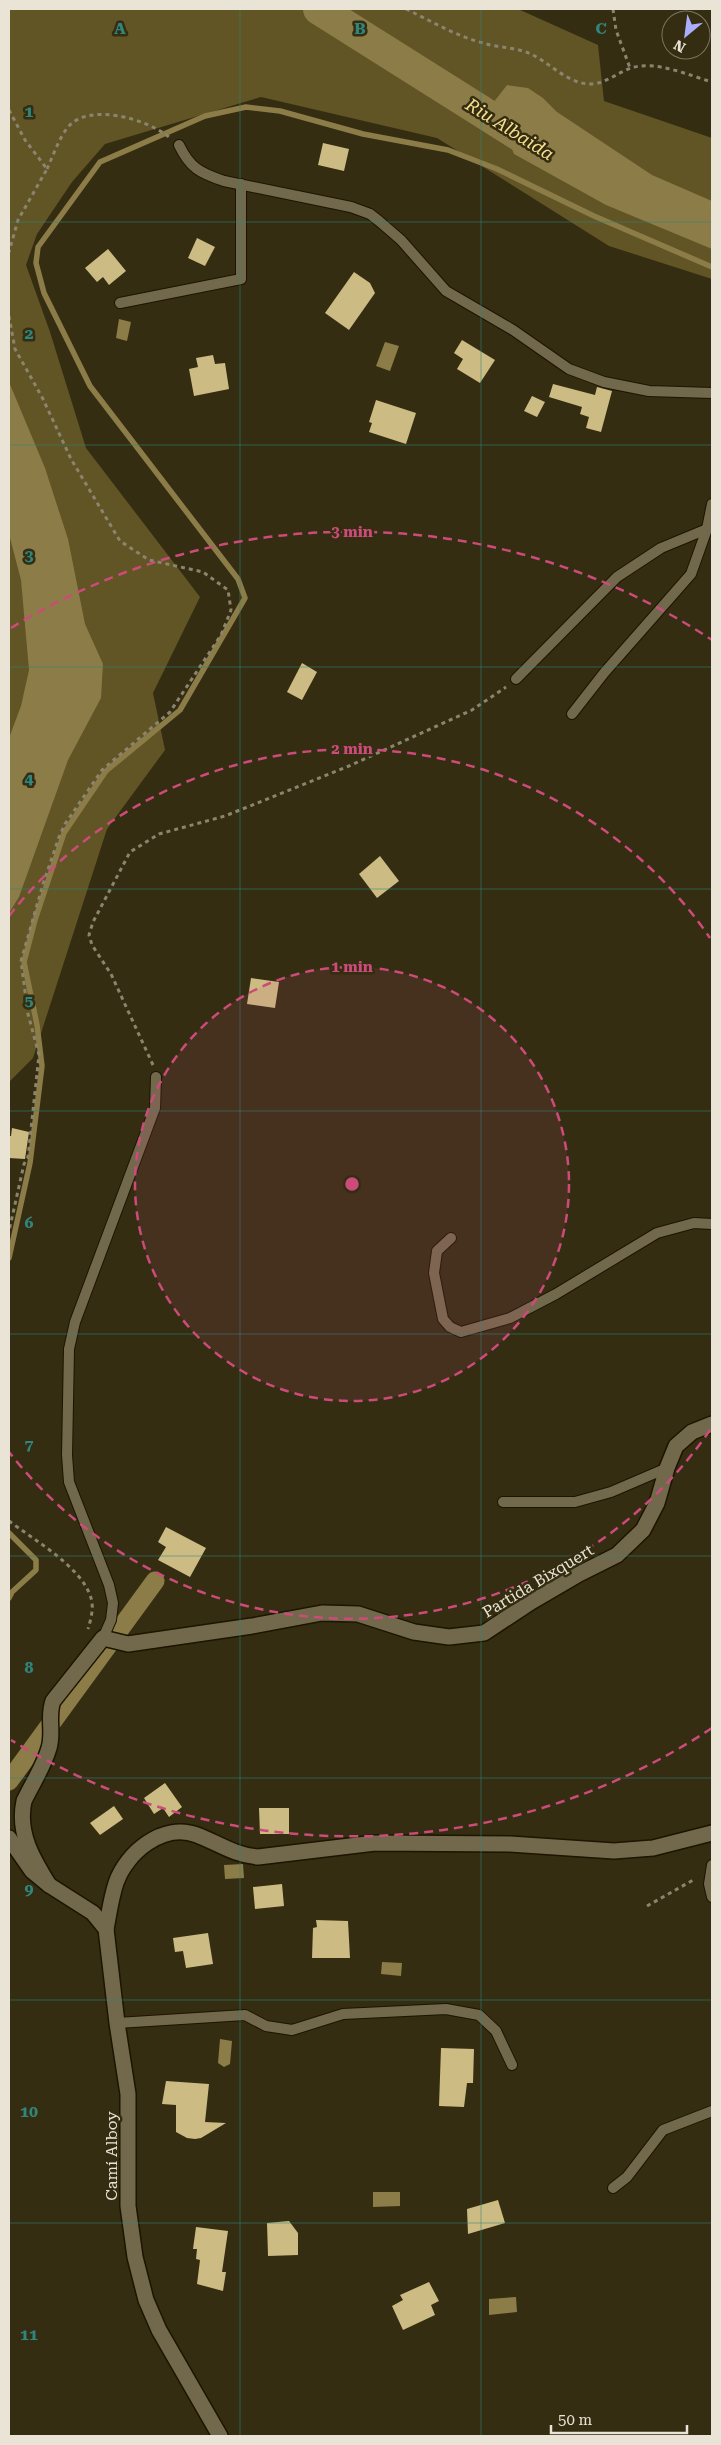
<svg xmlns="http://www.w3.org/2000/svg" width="721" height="2445" viewBox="0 0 721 2445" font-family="'Roboto Serif',serif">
  <rect width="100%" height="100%" fill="#342d12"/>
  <path fill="#615425" d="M9,9H518L598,45L604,101L712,138V279L609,246L437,138L261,97L105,144L72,182L37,234L26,265L50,332L86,448L200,597L153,693L165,750L107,829L33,1058L9,1082Z"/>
  <g fill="#8c7c47">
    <path d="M507,85L528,88L543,98L557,112L652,175L712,201V249L606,205L514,154L493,103Z"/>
    <path d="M119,319L131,322L127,341L116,338Z"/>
    <path d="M385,342L399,346L390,371L376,366Z"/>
    <path d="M9,382L45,468L68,539L85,624L103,664L101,698L68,760L19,897L9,913V738L21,706L29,670L21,580L9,534Z"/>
    <path d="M243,1864L244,1878L225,1879L224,1865Z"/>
    <path d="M382,1962L402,1963L401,1976L381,1974Z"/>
    <path d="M220,2039L232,2041L230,2064L224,2067L218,2063Z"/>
    <path d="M373,2192H400V2206L373,2207Z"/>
    <path d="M516,2297L517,2312L489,2315V2299Z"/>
  </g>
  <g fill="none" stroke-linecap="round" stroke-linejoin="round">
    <g stroke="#8c7c47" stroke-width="5.5">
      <path d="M9,1258L30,1163L42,1066L37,1025L24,962L35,920L64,833L106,771L180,710L245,598L238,579L90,386L44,293L36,263L38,247L100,162L205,116L246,107L280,111L363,134L448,150L497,169L594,216L712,267"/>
      <path d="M9,1533L36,1560V1570L12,1592L9,1598"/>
    </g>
    <path stroke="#8c7c47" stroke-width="19" d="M9,1781L155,1581"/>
    <path stroke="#8c7c47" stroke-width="32" d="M319,9L541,149"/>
  </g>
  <g fill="#ccbc84">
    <path d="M323,143L349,149L344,171L318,165Z"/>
    <path d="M197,238L215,247L205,266L188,258Z"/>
    <path d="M108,249L126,271L109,285L103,277L97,282L85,268Z"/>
    <path d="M354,272L370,283L375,293L349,330L325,313Z"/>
    <path d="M462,340L495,360L480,383L457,369L463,359L454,353Z"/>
    <path d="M213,355L215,364L225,363L229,389L194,396L189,369L198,367L196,358Z"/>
    <path d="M553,384L595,395L597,387L612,391L601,432L586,428L589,417L580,414L582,407L549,397Z"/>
    <path d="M532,396L545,402L537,417L524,411Z"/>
    <path d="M376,400L416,413L406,444L369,432L372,423L369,422Z"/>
    <path d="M302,663L317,672L302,700L287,692Z"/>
    <path d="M380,856L399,881L377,898L359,874Z"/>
    <path d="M251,978L279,982L275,1008L247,1004Z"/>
    <path d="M12,1128L29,1132L25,1159L9,1158V1136H11Z"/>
    <path d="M166,1527L206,1548L190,1577L158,1560L166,1547L158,1542Z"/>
    <path d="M165,1783L182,1807L169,1817L163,1808L154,1814L144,1798Z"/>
    <path d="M114,1806L123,1819L100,1835L90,1823Z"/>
    <path d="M259,1808H289V1834H260Z"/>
    <path d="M282,1884L284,1906L255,1909L253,1887Z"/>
    <path d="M316,1920L348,1921L350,1958H312L313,1928L317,1927Z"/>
    <path d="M208,1933L213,1964L186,1968L183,1951L175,1952L173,1938Z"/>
    <path d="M441,2048L474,2049L473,2083H467L464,2107L439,2106Z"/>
    <path d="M166,2081L209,2084L205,2122L226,2123L201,2138L195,2139L187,2138L176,2132V2105L162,2104Z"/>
    <path d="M498,2200L505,2223L468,2234L467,2209Z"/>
    <path d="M289,2221L298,2233V2255L268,2256L267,2223Z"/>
    <path d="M196,2227L228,2231L222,2272H226L223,2291L197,2284L200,2260L196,2259L197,2249H193Z"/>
    <path d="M429,2282L439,2301L431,2305L435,2315L403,2330L392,2306L403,2300L400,2295Z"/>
  </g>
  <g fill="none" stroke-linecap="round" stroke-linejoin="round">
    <g stroke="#1c1500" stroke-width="12">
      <g id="service">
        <path d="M179,145C190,168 200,173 224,181L351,207L370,214L379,221L401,240L446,291L513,330L569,369L604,382L649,391L712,393"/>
        <path d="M120,303L241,279V184"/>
        <path d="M516,679L617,577L661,548L707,529"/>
        <path d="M572,714L604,673L691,574L707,529L712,504"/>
        <path d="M451,1238L437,1251L434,1273L443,1319L450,1327L461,1332L510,1318L556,1294L657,1233L694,1223L712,1224"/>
        <path d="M503,1502H575L611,1492L667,1468"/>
        <path d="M103,1638L111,1620L113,1603L109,1585L69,1482L67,1455L69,1349L75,1322L155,1108L156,1077"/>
        <path d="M712,1865L709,1884L712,1897"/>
        <path d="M117,2023L245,2015L266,2026L292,2030L343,2014L446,2009L479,2015L496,2031L512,2065"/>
        <path d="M613,2188L627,2177L663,2130L712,2111"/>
      </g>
    </g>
    <g stroke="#1c1500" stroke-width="18">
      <g id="minor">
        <path d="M9,1838L32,1871L49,1885L93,1913L106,1929L117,2023L128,2094V2206L135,2257L146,2300L159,2330L220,2436"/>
        <path d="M49,1885C33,1859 17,1833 24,1801C32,1784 44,1766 49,1748C54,1732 47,1716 53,1701L103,1638L128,1644L252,1626L322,1613L358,1614L414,1632L449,1637L484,1633L531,1602L579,1574L617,1555L643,1530L657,1503L667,1468L676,1446L692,1432L712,1424"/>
        <path d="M106,1929C109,1914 111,1898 116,1883C126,1853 163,1822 197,1835C218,1843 234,1855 258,1857L375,1843L510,1844L614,1851L653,1848L712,1833"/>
      </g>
    </g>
    <g stroke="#8b8570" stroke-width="3" stroke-dasharray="4 4" stroke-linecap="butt">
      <path d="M406,9C431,21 456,36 483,43C498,48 516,47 531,54C550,63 569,85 592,84C606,83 617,73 631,68C655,60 688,75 712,82"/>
      <path d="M613,9L616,30L630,68"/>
      <path d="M9,110L25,140L47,169L18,220L9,252"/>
      <path d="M47,169C53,156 59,138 68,127C89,102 147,119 169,137"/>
      <path d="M9,316L15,349L43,399L71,459L120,541L149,560L203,572L228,590L231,610L221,635L170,712L102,770L65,824L59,837L43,884L21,961L28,1014L39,1055L28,1157L24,1164L9,1231"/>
      <path d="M153,1065L111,974L92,945L89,935L93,922L130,852L159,834L225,816L349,766L472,710L506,687"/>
      <path d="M9,1521C34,1540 82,1567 91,1598C94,1607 91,1619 88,1629"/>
      <path d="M647,1906L695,1879"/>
    </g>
    <use href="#service" stroke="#72694d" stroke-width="10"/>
    <use href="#minor" stroke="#72694d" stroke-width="15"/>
  </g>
  <path fill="none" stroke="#30867d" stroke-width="1" stroke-opacity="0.55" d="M240,9V2436M481,9V2436M9,222H712M9,445H712M9,667H712M9,889H712M9,1111H712M9,1334H712M9,1556H712M9,1778H712M9,2000H712M9,2223H712"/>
  <circle cx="352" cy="1184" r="217" fill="#cc4b7a" fill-opacity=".12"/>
  <g fill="none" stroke="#cc4b7a" stroke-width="2.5" stroke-dasharray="9 6">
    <circle cx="352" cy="1184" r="217"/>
    <path d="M710 1430A435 435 0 0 1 9 1452M9 916A435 435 0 0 1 710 938"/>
    <path d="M712 1728A652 652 0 0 1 11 1740M11 628A652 652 0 0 1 712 640"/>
  </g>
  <g text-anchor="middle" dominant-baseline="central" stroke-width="5" stroke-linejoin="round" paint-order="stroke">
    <g font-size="16" fill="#e9e4d5" stroke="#342d12">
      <text transform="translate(538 1581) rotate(-31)">Partida Bixquert</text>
      <text transform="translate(111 2156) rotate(-90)">Camí Alboy</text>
    </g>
    <g font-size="18" font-style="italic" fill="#f8e08e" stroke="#342d12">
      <text transform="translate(510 129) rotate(32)">Riu Albaida</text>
    </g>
  </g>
  <g font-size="16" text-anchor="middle" font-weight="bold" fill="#30867d" stroke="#342d12" stroke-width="5" stroke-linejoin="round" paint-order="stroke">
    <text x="120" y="34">A</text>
    <text x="360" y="34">B</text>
    <text x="601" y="34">C</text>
    <text x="29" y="117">1</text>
    <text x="29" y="339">2</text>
    <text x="29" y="561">3</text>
    <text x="29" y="784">4</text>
    <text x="29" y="1006">5</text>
    <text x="29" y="1228">6</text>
    <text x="29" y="1450">7</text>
    <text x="29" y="1673">8</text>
    <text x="29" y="1895">9</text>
    <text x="29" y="2117">10</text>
    <text x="29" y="2340">11</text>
  </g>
  <circle cx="352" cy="1184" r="8" fill="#cc4b7a" stroke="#342d12" stroke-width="2.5"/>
  <g font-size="15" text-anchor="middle" font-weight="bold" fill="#cc4b7a" stroke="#342d12" stroke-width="5" stroke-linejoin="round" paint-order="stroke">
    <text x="352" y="537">3 min</text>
    <text x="352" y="754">2 min</text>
    <text x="352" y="972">1 min</text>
  </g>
  <rect width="721" height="2445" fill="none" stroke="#e9e4d5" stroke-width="20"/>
  <g transform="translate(686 35) rotate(209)"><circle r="24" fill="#342d12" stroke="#7c7660"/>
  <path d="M0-4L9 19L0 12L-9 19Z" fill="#abaffb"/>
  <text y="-8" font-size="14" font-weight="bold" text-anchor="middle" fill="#e9e4d5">N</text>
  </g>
  <path d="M551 2425v8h136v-8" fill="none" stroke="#e9e4d5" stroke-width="2.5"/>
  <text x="558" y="2425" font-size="15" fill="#e9e4d5" stroke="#342d12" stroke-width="4" paint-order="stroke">50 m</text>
</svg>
